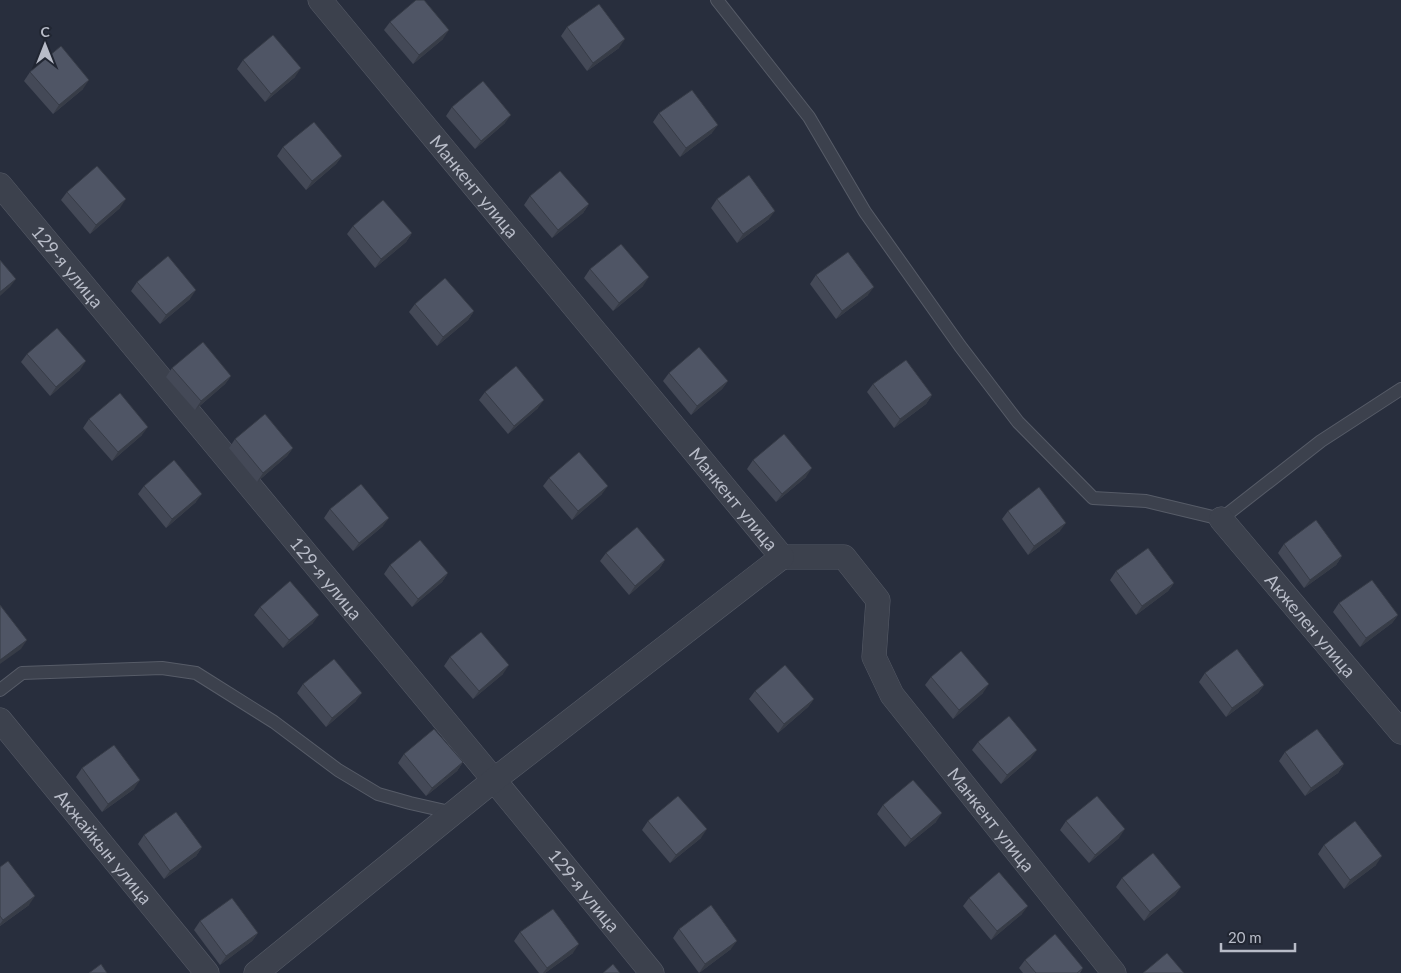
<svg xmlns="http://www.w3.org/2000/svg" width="1401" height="973" viewBox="0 0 1401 973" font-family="Lato,sans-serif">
  <rect width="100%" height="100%" fill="#282e3d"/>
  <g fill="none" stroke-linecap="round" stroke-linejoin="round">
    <g stroke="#575c68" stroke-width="14">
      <g id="lane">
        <path d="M717,0L809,117L865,212L960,346L1018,422L1093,498L1146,501L1221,519L1321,441L1401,389"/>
        <path d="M0,690L22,673L162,668L196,673L274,722L338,770L378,794L410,803L454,813"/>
      </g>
    </g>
    <g stroke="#575c68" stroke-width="25">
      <g id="street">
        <path id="s1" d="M320,0L782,557H844L878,600L874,657L892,695L1114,973"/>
        <path id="s2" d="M0,185L494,780L652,973"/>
        <path id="s3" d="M1221,519L1401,732"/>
        <path id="s4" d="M0,720L207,973"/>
        <path d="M256,973L494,780L782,557"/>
      </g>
    </g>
    <use href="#lane" stroke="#3c414d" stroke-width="12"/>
    <use href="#street" stroke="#3c414d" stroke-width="24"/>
  </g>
  <g fill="#444957">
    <path d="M390,22L443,39L413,64L384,30Z"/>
    <path d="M567,27L619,48L587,71L561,36Z"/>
    <path d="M243,60L295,77L265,102L237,69Z"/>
    <path d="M30,72L83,89L53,114L24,81Z"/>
    <path d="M452,107L505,123L475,149L446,116Z"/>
    <path d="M659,113L712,133L680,157L653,122Z"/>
    <path d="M283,147L342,156L336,164L306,190L277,156Z"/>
    <path d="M67,192L120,208L90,234L61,200Z"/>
    <path d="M530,196L589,204L583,213L552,238L524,205Z"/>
    <path d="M717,199L769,219L737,243L711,208Z"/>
    <path d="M353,226L412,233L406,242L375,268L347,234Z"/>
    <path d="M590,269L643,286L613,311L584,278Z"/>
    <path d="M816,275L868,295L836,319L810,284Z"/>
    <path d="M137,282L190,299L160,324L131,291Z"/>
    <path d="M415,304L474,311L468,320L437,346L409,312Z"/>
    <path d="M27,354L80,370L50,396L21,362Z"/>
    <path d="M172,368L231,376L225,384L195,410L166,377Z"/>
    <path d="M669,373L728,381L722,389L691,415L663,381Z"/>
    <path d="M873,384L932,395L926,404L894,428L867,392Z"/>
    <path d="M485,392L538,408L508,434L479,400Z"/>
    <path d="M89,419L142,435L112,461L83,428Z"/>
    <path d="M235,439L293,448L287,456L257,482L229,448Z"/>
    <path d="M753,460L806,477L776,502L747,469Z"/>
    <path d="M549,478L602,494L572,520L543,486Z"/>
    <path d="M144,486L196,502L166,528L138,494Z"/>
    <path d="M330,509L383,526L353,551L324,518Z"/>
    <path d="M1008,511L1060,531L1028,555L1002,519Z"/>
    <path d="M1284,544L1342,556L1336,565L1304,588L1278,553Z"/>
    <path d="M606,553L665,560L659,569L629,595L600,561Z"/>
    <path d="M390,565L448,573L442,582L412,607L384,574Z"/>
    <path d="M1116,571L1174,583L1168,591L1136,615L1110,580Z"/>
    <path d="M1339,603L1398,615L1392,623L1360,647L1333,612Z"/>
    <path d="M260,607L313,623L283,648L254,615Z"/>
    <path d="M450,657L503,674L473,699L444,666Z"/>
    <path d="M1205,673L1264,685L1258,693L1226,717L1199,682Z"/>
    <path d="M931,677L983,693L953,719L925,685Z"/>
    <path d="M303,684L356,701L326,727L297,693Z"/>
    <path d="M755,691L814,699L808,707L778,733L749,699Z"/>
    <path d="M978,742L1031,758L1001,784L972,750Z"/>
    <path d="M1285,752L1344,764L1338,773L1305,796L1279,761Z"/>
    <path d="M404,754L463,762L457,771L426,796L398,763Z"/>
    <path d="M82,768L134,789L102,812L76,777Z"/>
    <path d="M883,805L936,822L905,847L877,814Z"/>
    <path d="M648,821L701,838L670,863L642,830Z"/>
    <path d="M1066,821L1119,838L1089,863L1060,830Z"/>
    <path d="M144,835L202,847L196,856L164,879L138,844Z"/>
    <path d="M1324,845L1376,865L1344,889L1318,854Z"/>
    <path d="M0,867L29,905L0,926Z"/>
    <path d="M1122,878L1181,887L1175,895L1144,921L1116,887Z"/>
    <path d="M969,898L1022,914L991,940L963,906Z"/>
    <path d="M200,921L258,933L252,941L220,965L194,930Z"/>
    <path d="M679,929L731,949L699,973L673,938Z"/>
    <path d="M520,932L573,953L545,973H539L514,941Z"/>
    <path d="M1025,960L1083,968L1080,973H1023L1019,968Z"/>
  </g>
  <g fill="#373c47">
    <path d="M449,30L443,39L413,64L419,55Z"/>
    <path d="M625,39L619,48L587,71L593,63Z"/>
    <path d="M301,68L295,77L265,102L271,94Z"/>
    <path d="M89,80L83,89L53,114L59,105Z"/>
    <path d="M511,115L505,123L475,149L481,141Z"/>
    <path d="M718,125L712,133L680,157L686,148Z"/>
    <path d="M342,156L336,164L306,190L312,181Z"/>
    <path d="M126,199L120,208L90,234L96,225Z"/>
    <path d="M589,204L583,213L552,238L558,230Z"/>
    <path d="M775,211L769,219L737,243L743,234Z"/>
    <path d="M412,233L406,242L375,268L381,259Z"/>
    <path d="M649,277L643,286L613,311L619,303Z"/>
    <path d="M16,279L10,287L0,296V292Z"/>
    <path d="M874,287L868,295L836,319L842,311Z"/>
    <path d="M196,290L190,299L160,324L166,315Z"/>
    <path d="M474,311L468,320L437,346L443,337Z"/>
    <path d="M86,361L80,370L50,396L56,387Z"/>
    <path d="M231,376L225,384L195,410L201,401Z"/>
    <path d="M728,381L722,389L691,415L697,406Z"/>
    <path d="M932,395L926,404L894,428L900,419Z"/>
    <path d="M544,400L538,408L508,434L514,426Z"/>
    <path d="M148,427L142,435L112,461L118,452Z"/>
    <path d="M293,448L287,456L257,482L263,473Z"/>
    <path d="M812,468L806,477L776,502L782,494Z"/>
    <path d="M608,486L602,494L572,520L578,511Z"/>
    <path d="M202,494L196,502L166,528L172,519Z"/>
    <path d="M389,518L383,526L353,551L359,543Z"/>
    <path d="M1066,523L1060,531L1028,555L1034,546Z"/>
    <path d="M1342,556L1336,565L1304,588L1310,580Z"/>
    <path d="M665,560L659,569L629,595L635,586Z"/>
    <path d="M448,573L442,582L412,607L418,599Z"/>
    <path d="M1174,583L1168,591L1136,615L1142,606Z"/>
    <path d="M319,615L313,623L283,648L289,640Z"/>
    <path d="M1398,615L1392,623L1360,647L1366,638Z"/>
    <path d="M27,640L21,649L0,664V660Z"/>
    <path d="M509,665L503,674L473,699L479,691Z"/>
    <path d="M989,684L983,693L953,719L959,710Z"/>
    <path d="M1264,685L1258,693L1226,717L1232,708Z"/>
    <path d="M362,693L356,701L326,727L332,718Z"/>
    <path d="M814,699L808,707L778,733L784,724Z"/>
    <path d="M1037,750L1031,758L1001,784L1007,775Z"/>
    <path d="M463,762L457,771L426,796L432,788Z"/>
    <path d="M1344,764L1338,773L1305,796L1311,788Z"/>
    <path d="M140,780L134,789L102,812L108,804Z"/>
    <path d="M942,813L936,822L905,847L911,839Z"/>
    <path d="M707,829L701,838L670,863L676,855Z"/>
    <path d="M1125,829L1119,838L1089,863L1095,855Z"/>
    <path d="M202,847L196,856L164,879L170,871Z"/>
    <path d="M1382,856L1376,865L1344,889L1350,880Z"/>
    <path d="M1181,887L1175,895L1144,921L1150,912Z"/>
    <path d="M35,896L29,905L0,926V924L3,920Z"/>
    <path d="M1028,906L1022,914L991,940L997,931Z"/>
    <path d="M258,933L252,941L220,965L226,956Z"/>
    <path d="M737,941L731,949L699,973L705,964Z"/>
    <path d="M579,944L573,953L545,973H543L547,968Z"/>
  </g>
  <g fill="#4f5565" stroke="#373c47">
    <path d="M416,0H424L449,30L419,55L390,22Z"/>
    <path d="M599,4L625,39L593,63L567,27Z"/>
    <path d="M273,35L301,68L271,94L243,60Z"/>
    <path d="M61,46L89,80L59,105L30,72Z"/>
    <path d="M483,81L511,115L481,141L452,107Z"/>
    <path d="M692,90L718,125L686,148L659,113Z"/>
    <path d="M314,122L342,156L312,181L283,147Z"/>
    <path d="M97,166L126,199L96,225L67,192Z"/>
    <path d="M560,171L589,204L558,230L530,196Z"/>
    <path d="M749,175L775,211L743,234L717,199Z"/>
    <path d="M383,200L412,233L381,259L353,226Z"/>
    <path d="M621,244L649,277L619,303L590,269Z"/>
    <path d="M848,252L874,287L842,311L816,275Z"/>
    <path d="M168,256L196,290L166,315L137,282Z"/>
    <path d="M0,260L16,279L0,292Z"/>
    <path d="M445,278L474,311L443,337L415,304Z"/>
    <path d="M57,328L86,361L56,387L27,354Z"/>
    <path d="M203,342L231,376L201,401L172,368Z"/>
    <path d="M699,347L728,381L697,406L669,373Z"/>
    <path d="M906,360L932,395L900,419L873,384Z"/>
    <path d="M516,366L544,400L514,426L485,392Z"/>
    <path d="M120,393L148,427L118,452L89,419Z"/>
    <path d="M265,414L293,448L263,473L235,439Z"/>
    <path d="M784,434L812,468L782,494L753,460Z"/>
    <path d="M579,452L608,486L578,511L549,478Z"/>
    <path d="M174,460L202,494L172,519L144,486Z"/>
    <path d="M361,484L389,518L359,543L330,509Z"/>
    <path d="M1039,487L1066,523L1034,546L1008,511Z"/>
    <path d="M1316,520L1342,556L1310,580L1284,544Z"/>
    <path d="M637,527L665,560L635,586L606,553Z"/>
    <path d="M420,540L448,573L418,599L390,565Z"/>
    <path d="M1148,548L1174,583L1142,606L1116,571Z"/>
    <path d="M1372,580L1398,615L1366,638L1339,603Z"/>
    <path d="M290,581L319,615L289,640L260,607Z"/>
    <path d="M0,605L27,640L0,660Z"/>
    <path d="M481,632L509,665L479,691L450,657Z"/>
    <path d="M1237,649L1264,685L1232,708L1205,673Z"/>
    <path d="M961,651L989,684L959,710L931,677Z"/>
    <path d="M334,659L362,693L332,718L303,684Z"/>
    <path d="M785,665L814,699L784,724L755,691Z"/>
    <path d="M1009,716L1037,750L1007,775L978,742Z"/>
    <path d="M434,729L463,762L432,788L404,754Z"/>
    <path d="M1317,729L1344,764L1311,788L1285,752Z"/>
    <path d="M114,745L140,780L108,804L82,768Z"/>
    <path d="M913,780L942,813L911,839L883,805Z"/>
    <path d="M678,796L707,829L676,855L648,821Z"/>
    <path d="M1097,796L1125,829L1095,855L1066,821Z"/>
    <path d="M176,812L202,847L170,871L144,835Z"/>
    <path d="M1355,821L1382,856L1350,880L1324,845Z"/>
    <path d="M1153,853L1181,887L1150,912L1122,878Z"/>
    <path d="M8,861L35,896L3,920L0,916V867Z"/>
    <path d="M999,872L1028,906L997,931L969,898Z"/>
    <path d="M232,898L258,933L226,956L200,921Z"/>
    <path d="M711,905L737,941L705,964L679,929Z"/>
    <path d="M553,909L579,944L547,968L520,932Z"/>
    <path d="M1055,934L1083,968L1077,973H1036L1025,960Z"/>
    <path d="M1167,953L1184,973H1143Z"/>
    <path d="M101,964L107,973H89Z"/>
    <path d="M613,964L620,973H603Z"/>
  </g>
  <g text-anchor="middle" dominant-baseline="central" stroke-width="5" stroke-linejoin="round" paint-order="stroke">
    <g font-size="18" fill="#b8bcc8" stroke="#212632">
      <text stroke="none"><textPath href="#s1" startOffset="242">Манкент улица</textPath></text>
      <text stroke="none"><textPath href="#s2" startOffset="106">129-я улица</textPath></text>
      <text stroke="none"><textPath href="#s1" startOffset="648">Манкент улица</textPath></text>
      <text stroke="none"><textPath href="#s2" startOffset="511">129-я улица</textPath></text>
      <text stroke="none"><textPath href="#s3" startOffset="139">Акжелен улица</textPath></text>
      <text stroke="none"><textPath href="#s1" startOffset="1099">Манкент улица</textPath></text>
      <text stroke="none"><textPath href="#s4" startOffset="164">Акжайкын улица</textPath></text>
      <text stroke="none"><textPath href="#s2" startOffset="916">129-я улица</textPath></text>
    </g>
  </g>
  <g transform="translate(45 45)" stroke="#212632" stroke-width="4" paint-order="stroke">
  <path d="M0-4L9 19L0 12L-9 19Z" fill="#b8bcc8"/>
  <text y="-8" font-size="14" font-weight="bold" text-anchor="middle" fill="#b8bcc8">С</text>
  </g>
  <path d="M1221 943v8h74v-8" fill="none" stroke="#b8bcc8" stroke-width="2.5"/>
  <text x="1228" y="943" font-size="15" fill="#b8bcc8" stroke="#212632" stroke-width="4" paint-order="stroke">20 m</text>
</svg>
